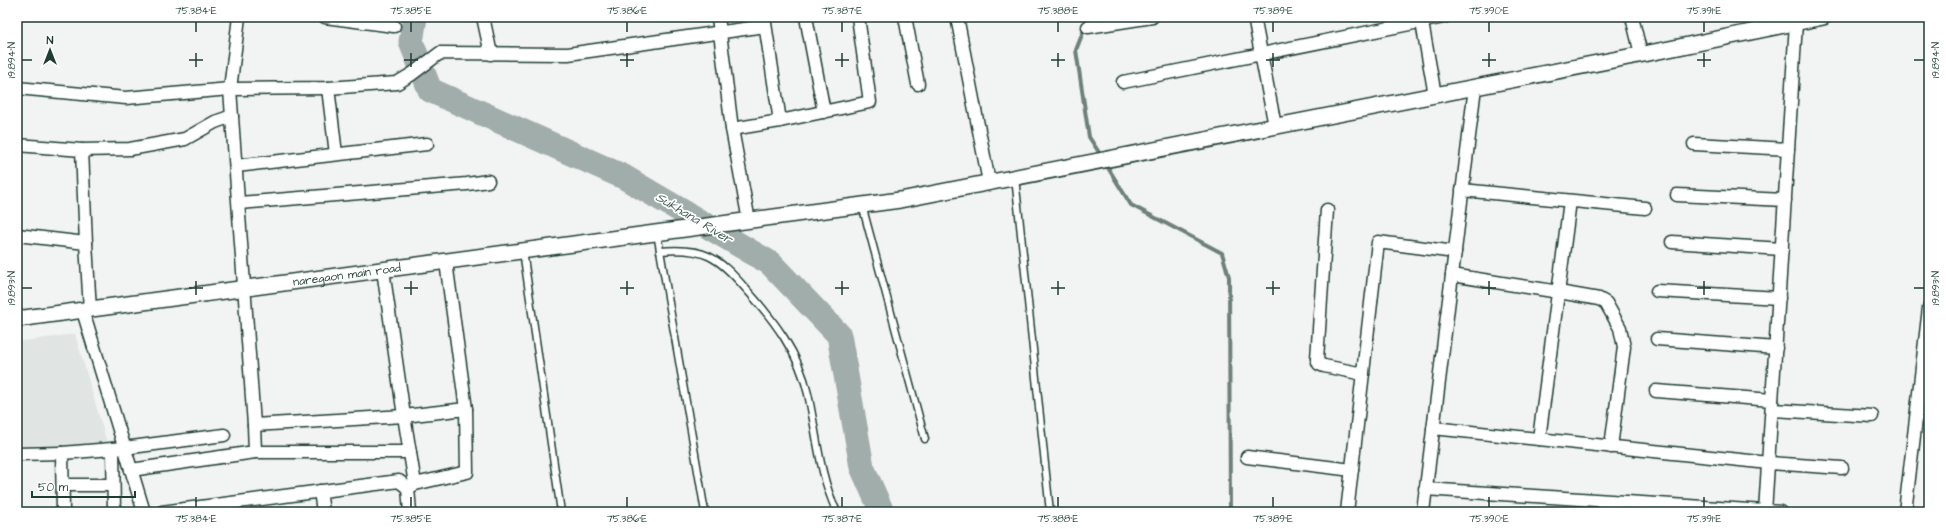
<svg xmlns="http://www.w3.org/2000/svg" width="1946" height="529" viewBox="0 0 1946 529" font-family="'Architects Daughter',sans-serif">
  <rect width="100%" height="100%" fill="#f2f3f3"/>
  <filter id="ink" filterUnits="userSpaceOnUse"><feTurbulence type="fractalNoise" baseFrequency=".025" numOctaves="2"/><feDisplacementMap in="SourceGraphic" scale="8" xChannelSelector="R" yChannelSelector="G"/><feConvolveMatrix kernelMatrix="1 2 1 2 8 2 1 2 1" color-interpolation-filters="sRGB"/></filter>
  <g filter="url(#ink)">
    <path fill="#e0e4e3" d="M75,334L111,457L17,461V342Z"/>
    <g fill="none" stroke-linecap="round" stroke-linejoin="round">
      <g stroke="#6d807b" stroke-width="4">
        <path d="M1089,17L1076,50L1089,137L1102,157"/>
        <path d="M1105,163L1131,205L1222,253L1229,277L1230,512"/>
      </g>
      <path stroke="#a1adaa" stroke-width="25" d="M415,17L411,42L430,90L624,177L770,263L839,335L862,467L882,512"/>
      <g stroke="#1f3d34" stroke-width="9">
        <g id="service">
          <path d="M1015,177L1050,512"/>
          <path d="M862,205L925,439"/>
          <path d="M657,233L705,512"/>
          <path d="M523,251L561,512"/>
          <path d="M660,251C704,247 717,256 746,289C774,320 799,353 808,394C817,434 819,475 837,512"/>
        </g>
      </g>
      <g stroke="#1f3d34" stroke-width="15">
        <g id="minor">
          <path d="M239,17L230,89L254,425L404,416L383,270"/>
          <path d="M325,17L394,26"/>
          <path d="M483,17L491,54"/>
          <path d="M718,17L732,129L780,121L764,17"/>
          <path d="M806,17L824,112"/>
          <path d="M905,17L918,84"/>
          <path d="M957,17L989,182"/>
          <path d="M1254,17L1275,126"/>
          <path d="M1421,17L1435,95"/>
          <path d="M1632,17L1641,54"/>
          <path d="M1088,27L1152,17"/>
          <path d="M1123,82L1444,17"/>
          <path d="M17,88L126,98L230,89L328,88L397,83L412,74L440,53L568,54L765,26"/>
          <path d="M328,88L336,154"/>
          <path d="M780,121L870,102L858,17"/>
          <path d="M732,129L749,221"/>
          <path d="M1694,144L1788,149"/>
          <path d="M17,145L82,150L130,149L185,139L215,122L232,116"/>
          <path d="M82,150L86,243"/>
          <path d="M236,166L427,144"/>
          <path d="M1462,190L1645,208"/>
          <path d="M1677,195L1785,200"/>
          <path d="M239,203L467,184L488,181"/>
          <path d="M1327,210L1317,359L1319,364L1324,366L1363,374"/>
          <path d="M17,235L86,243L90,310"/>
          <path d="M1672,242L1782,249"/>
          <path d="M1452,275L1559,292L1599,299L1606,303L1620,328L1624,347L1611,447"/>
          <path d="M1657,291L1779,298"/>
          <path d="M83,311L144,512"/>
          <path d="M1657,339L1776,348"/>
          <path d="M1656,391L1772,400"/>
          <path d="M1772,410L1872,416"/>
          <path d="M1433,428L1769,463L1842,468"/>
          <path d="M1539,439L1570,201"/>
          <path d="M113,449L114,512"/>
          <path d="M255,452H410"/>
          <path d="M17,454L62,453"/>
          <path d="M1247,457L1352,470"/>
          <path d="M131,470L255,452L254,425"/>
          <path d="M415,484L467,472L466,409"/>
          <path d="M63,485H113"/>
          <path d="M1425,489L1780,512"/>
          <path d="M320,491L323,512"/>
          <path d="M63,512L62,453L124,448L224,435"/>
          <path d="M162,512L399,481L408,488"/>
          <path d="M410,512L408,488L415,484L404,416L466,409L446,262"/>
          <path d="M1347,512L1378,242L1455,252"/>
          <path d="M1423,512L1475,87"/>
          <path d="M1765,512L1796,23"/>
          <path d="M1905,512L1929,308"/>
        </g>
      </g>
      <g stroke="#1f3d34" stroke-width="18">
        <g id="tertiary">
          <path id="s1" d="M17,319L900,200L1669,49L1823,17"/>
        </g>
      </g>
      <use href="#service" stroke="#fff" stroke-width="6"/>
      <use href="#minor" stroke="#fff" stroke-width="12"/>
      <use href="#tertiary" stroke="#fff" stroke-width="15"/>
    </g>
  </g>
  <path fill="none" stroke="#1f3d34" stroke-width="1.5" d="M196,22V32M411,22V32M627,22V32M842,22V32M1058,22V32M1273,22V32M1489,22V32M1704,22V32M196,53V67M411,53V67M627,53V67M842,53V67M1058,53V67M1273,53V67M1489,53V67M1704,53V67M22,60H32M189,60H203M404,60H418M620,60H634M835,60H849M1051,60H1065M1266,60H1280M1482,60H1496M1697,60H1711M1914,60H1924M196,281V295M411,281V295M627,281V295M842,281V295M1058,281V295M1273,281V295M1489,281V295M1704,281V295M22,288H32M189,288H203M404,288H418M620,288H634M835,288H849M1051,288H1065M1266,288H1280M1482,288H1496M1697,288H1711M1914,288H1924M196,497V507M411,497V507M627,497V507M842,497V507M1058,497V507M1273,497V507M1489,497V507M1704,497V507"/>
  <g text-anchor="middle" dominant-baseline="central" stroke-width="3.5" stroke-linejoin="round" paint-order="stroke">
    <g font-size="12" fill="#1f3d34" stroke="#fff">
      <text stroke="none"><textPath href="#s1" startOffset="333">naregaon main road</textPath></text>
    </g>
    <g font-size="13" font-style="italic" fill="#465f57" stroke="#fff">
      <text transform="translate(694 218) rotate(31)">Sukhana River</text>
    </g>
  </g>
  <rect width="1946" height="529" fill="none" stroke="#fff" stroke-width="44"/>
  <g transform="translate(50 50)" stroke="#ffffff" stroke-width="3" paint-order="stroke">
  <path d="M0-3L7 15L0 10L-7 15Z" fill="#1f3d34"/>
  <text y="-6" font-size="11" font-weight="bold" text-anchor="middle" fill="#1f3d34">N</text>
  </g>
  <path d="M32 491v6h103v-6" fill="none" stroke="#1f3d34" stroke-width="2"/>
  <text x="38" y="491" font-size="12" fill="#1f3d34" stroke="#ffffff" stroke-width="3" paint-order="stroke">50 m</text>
  <rect x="22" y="22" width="1902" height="485" fill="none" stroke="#1f3d34" stroke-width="1.5"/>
  <g font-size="10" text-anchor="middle" fill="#1f3d34">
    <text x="196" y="14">75.384°E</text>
    <text x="411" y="14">75.385°E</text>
    <text x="627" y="14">75.386°E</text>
    <text x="842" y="14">75.387°E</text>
    <text x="1058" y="14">75.388°E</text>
    <text x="1273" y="14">75.389°E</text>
    <text x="1489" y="14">75.390°E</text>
    <text x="1704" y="14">75.391°E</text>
    <text transform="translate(11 60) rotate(-90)" y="4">19.894°N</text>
    <text transform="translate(1935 60) rotate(-90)" y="4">19.894°N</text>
    <text transform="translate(11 288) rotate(-90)" y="4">19.893°N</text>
    <text transform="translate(1935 288) rotate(-90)" y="4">19.893°N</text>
    <text x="196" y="522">75.384°E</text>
    <text x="411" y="522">75.385°E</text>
    <text x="627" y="522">75.386°E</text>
    <text x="842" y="522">75.387°E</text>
    <text x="1058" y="522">75.388°E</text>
    <text x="1273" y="522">75.389°E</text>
    <text x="1489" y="522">75.390°E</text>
    <text x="1704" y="522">75.391°E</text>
  </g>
</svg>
